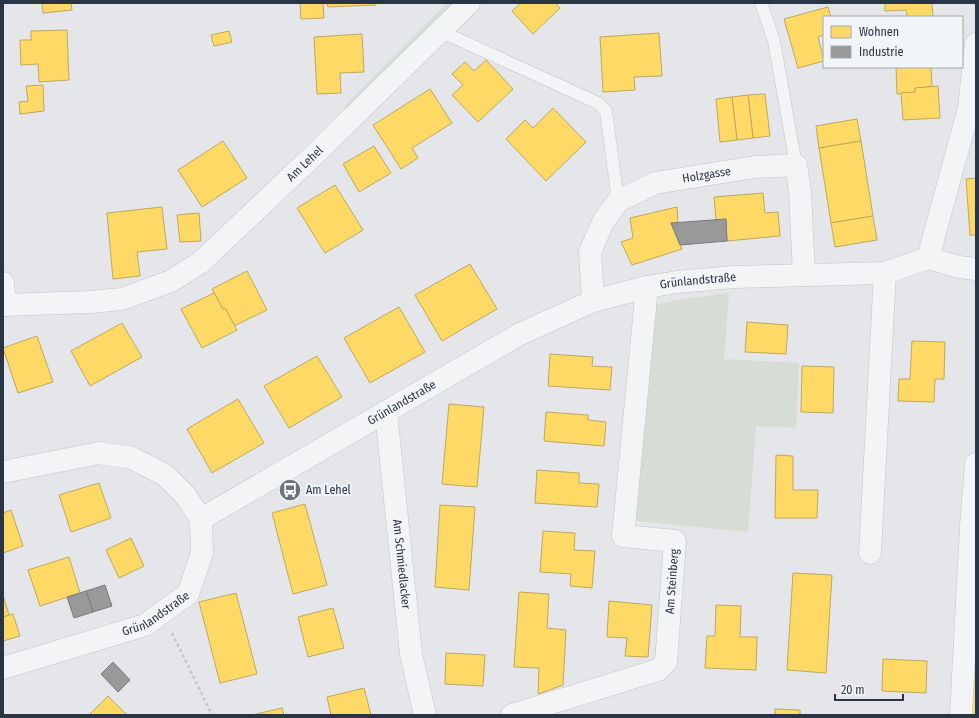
<svg xmlns="http://www.w3.org/2000/svg" width="979" height="718" viewBox="0 0 979 718" font-family="'Fira Sans Condensed',sans-serif">
  <rect width="100%" height="100%" fill="#e4e6e9"/>
  <g fill="#d5ddd4">
    <path d="M447,3H458L345,116V106Z"/>
    <path d="M729,293L724,359L799,363L796,428L756,426L748,532L635,521L655,305L683,299Z"/>
  </g>
  <g fill="#ffd966" stroke="#bfa85c">
    <path d="M42,3H71L72,10L43,13Z"/>
    <path d="M300,3H323L324,18L301,19Z"/>
    <path d="M327,3H376V5L328,7Z"/>
    <path d="M521,3H555L560,8L533,34L512,11Z"/>
    <path d="M885,3H932L933,17H907L906,10L885,11Z"/>
    <path d="M828,7L831,17H824V35L818,37L824,61L798,68L784,19Z"/>
    <path d="M67,30L69,80L39,82L38,64L21,65L20,40H31V31Z"/>
    <path d="M229,31L232,42L214,46L211,35Z"/>
    <path d="M659,33L662,76L634,77L635,90L603,92L600,37Z"/>
    <path d="M362,34L364,72L340,73L341,93L317,94L314,37Z"/>
    <path d="M486,60L513,89L478,122L452,95L463,85L452,74L465,62L474,71Z"/>
    <path d="M896,67H931L932,87L915,88V92L897,94Z"/>
    <path d="M43,85L44,111L20,114L19,102L28,101L26,86Z"/>
    <path d="M938,86L940,118L903,120L901,93L915,92V88Z"/>
    <path d="M430,89L452,123L412,148L418,158L401,169L373,125Z"/>
    <path d="M765,94L770,136L753,138L748,95Z"/>
    <path d="M748,95L753,138L737,140L732,97Z"/>
    <path d="M732,97L737,140L720,142L716,99Z"/>
    <path d="M553,108L586,142L546,181L506,139L525,120L533,128Z"/>
    <path d="M857,119L861,141L819,148L816,126Z"/>
    <path d="M223,141L247,178L202,207L178,170Z"/>
    <path d="M861,141L873,216L831,223L819,148Z"/>
    <path d="M374,146L391,173L359,192L343,164Z"/>
    <path d="M976,178V235H970L966,179Z"/>
    <path d="M335,185L363,230L325,253L297,208Z"/>
    <path d="M763,193L765,213L778,212L780,236L727,241L726,219L716,220L714,197Z"/>
    <path d="M162,207L167,249L137,252L140,276L113,279L107,213Z"/>
    <path d="M677,207L678,224L671,223L682,249L632,265L621,242L633,238L630,218Z"/>
    <path d="M199,213L201,241L180,242L177,215Z"/>
    <path d="M873,216L877,240L835,247L831,223Z"/>
    <path d="M470,264L497,309L442,341L415,295Z"/>
    <path d="M247,271L267,310L234,326L225,308L223,309L212,289Z"/>
    <path d="M214,293L223,309L225,308L237,330L202,348L181,309Z"/>
    <path d="M399,307L425,352L370,383L344,338Z"/>
    <path d="M747,322L788,325L786,354L745,352Z"/>
    <path d="M122,323L142,357L90,386L71,351Z"/>
    <path d="M37,336L53,382L18,393L3,348Z"/>
    <path d="M912,341L945,342L944,379H935L934,402L898,401L899,379H910Z"/>
    <path d="M550,354L593,357L592,366L612,367L610,390L548,386Z"/>
    <path d="M317,356L342,397L289,428L264,386Z"/>
    <path d="M802,366L834,367L833,413L801,412Z"/>
    <path d="M238,399L264,443L212,473L187,429Z"/>
    <path d="M449,404L484,407L477,487L442,484Z"/>
    <path d="M546,412L588,415V420L606,422L604,446L544,441Z"/>
    <path d="M776,455L793,456V490H818L817,518H775Z"/>
    <path d="M537,470L579,473V483L599,484L597,507L535,503Z"/>
    <path d="M99,483L111,518L71,532L59,495Z"/>
    <path d="M305,504L327,585L293,594L272,513Z"/>
    <path d="M440,505L475,507L469,590L435,587Z"/>
    <path d="M11,510L23,546L3,553V513Z"/>
    <path d="M543,531L575,533L574,550L595,551L592,588L570,586L571,574L540,572Z"/>
    <path d="M131,538L144,566L119,578L106,550Z"/>
    <path d="M69,557L80,593L40,606L28,570Z"/>
    <path d="M793,573L832,575L826,673L787,670Z"/>
    <path d="M519,592L549,594L547,628L566,630L563,685L538,694L539,668L514,667Z"/>
    <path d="M236,593L257,674L220,683L199,602Z"/>
    <path d="M3,595L9,615L3,617Z"/>
    <path d="M609,601L652,605L648,657L625,656L627,638L607,637Z"/>
    <path d="M716,605L741,606L740,637H757L756,670L705,668L707,636H715Z"/>
    <path d="M333,608L344,648L308,657L298,617Z"/>
    <path d="M13,614L20,636L3,641V617Z"/>
    <path d="M446,653L485,655L483,686L445,684Z"/>
    <path d="M883,659L927,661L926,693L882,691Z"/>
    <path d="M971,670H976V715H970Z"/>
    <path d="M364,688L371,715H331L327,697Z"/>
    <path d="M108,696L127,715H89Z"/>
    <path d="M282,708L284,715H252Z"/>
    <path d="M775,709L800,710V715H775Z"/>
  </g>
  <g fill="#999" stroke="#777b80">
    <path d="M726,219L727,241L680,245L671,223Z"/>
    <path d="M105,585L112,606L93,612L86,591Z"/>
    <path d="M86,591L93,612L74,618L67,597Z"/>
    <path d="M113,662L130,680L118,692L101,674Z"/>
  </g>
  <g fill="none" stroke-linecap="round" stroke-linejoin="round">
    <g stroke="#c2c4c7" stroke-width="13">
      <g id="lane">
        <path d="M761,3L774,41L796,165"/>
        <path d="M440,31L598,103L606,111L618,201"/>
      </g>
    </g>
    <g stroke="#c2c4c7" stroke-width="23">
      <g id="street">
        <path d="M928,258L969,108L976,44"/>
        <path d="M3,283L5,305"/>
        <path id="s1" d="M593,301L590,252L603,222L618,201L655,183L755,167L796,165L800,191L804,275"/>
        <path id="s2" d="M3,305L90,302L122,299L171,281L200,263L314,155L469,3"/>
        <path id="s3" d="M386,412L411,654L425,715"/>
        <path d="M3,472L99,453L132,458L165,475L185,495L201,519"/>
        <path id="s4" d="M201,519L520,334L593,301L647,287L677,282L734,277L885,273L928,258L959,267L976,269"/>
        <path d="M870,553L885,273"/>
        <path id="s5" d="M3,668L145,625L188,594L202,553L201,519"/>
        <path id="s6" d="M512,715L658,670L666,662L675,541L623,536L647,287"/>
        <path d="M961,715L971,526L976,464"/>
      </g>
    </g>
    <path stroke="#c2c5c8" stroke-width="2.5" stroke-dasharray="3 3" stroke-linecap="butt" d="M172,633L212,715"/>
    <use href="#lane" stroke="#f3f4f6" stroke-width="12"/>
    <use href="#street" stroke="#f3f4f6" stroke-width="22"/>
  </g>
  <defs>
    <g id="bus-disc" transform="scale(1.15)"><circle r="9.5" fill="#6a737e" stroke="#f2f5f8"/><path d="M-5-6H5V4H4V6H2V4H-2V6H-4V4H-5ZM-3.5-4V0h7V-4ZM-3.5 1.2v1.5H-2V1.2ZM2 1.2v1.5H3.5V1.2Z" fill="#fff"/></g>
  </defs>
  <g fill-rule="evenodd">
    <use href="#bus-disc" x="290" y="490"/>
  </g>
  <g text-anchor="middle" dominant-baseline="central" stroke-width="4" stroke-linejoin="round" paint-order="stroke">
    <g font-size="12" fill="#293544" stroke="#f2f5f8">
      <text stroke="none"><textPath href="#s2" startOffset="350">Am Lehel</textPath></text>
      <text stroke="none"><textPath href="#s1" startOffset="201">Holzgasse</textPath></text>
      <text stroke="none"><textPath href="#s4" startOffset="556">Grünlandstraße</textPath></text>
      <text stroke="none"><textPath href="#s4" startOffset="232">Grünlandstraße</textPath></text>
      <text stroke="none"><textPath href="#s3" startOffset="153">Am Schmiedlacker</textPath></text>
      <text stroke="none"><textPath href="#s6" startOffset="245">Am Steinberg</textPath></text>
      <text stroke="none"><textPath href="#s5" startOffset="163">Grünlandstraße</textPath></text>
    </g>
    <g font-size="12" fill="#293544" stroke="#f2f5f8" text-anchor="start">
      <text x="306" y="490">Am Lehel</text>
    </g>
  </g>
  <rect width="979" height="718" fill="none" stroke="#293544" stroke-width="8"/>
  <rect x="823" y="16" width="140" height="52" fill="#f2f5f8" stroke="#a2a8b0"/>
  <rect x="831" y="26" width="20" height="12" fill="#ffd966" stroke="#a2a8b0"/>
  <text x="859" y="36" font-size="12" fill="#293544">Wohnen</text>
  <rect x="831" y="46" width="20" height="12" fill="#999999" stroke="#a2a8b0"/>
  <text x="859" y="56" font-size="12" fill="#293544">Industrie</text>
  <path d="M835 694v6h68v-6" fill="none" stroke="#293544" stroke-width="2"/>
  <text x="841" y="694" font-size="12" fill="#293544" stroke="#f2f5f8" stroke-width="3" paint-order="stroke">20 m</text>
</svg>
